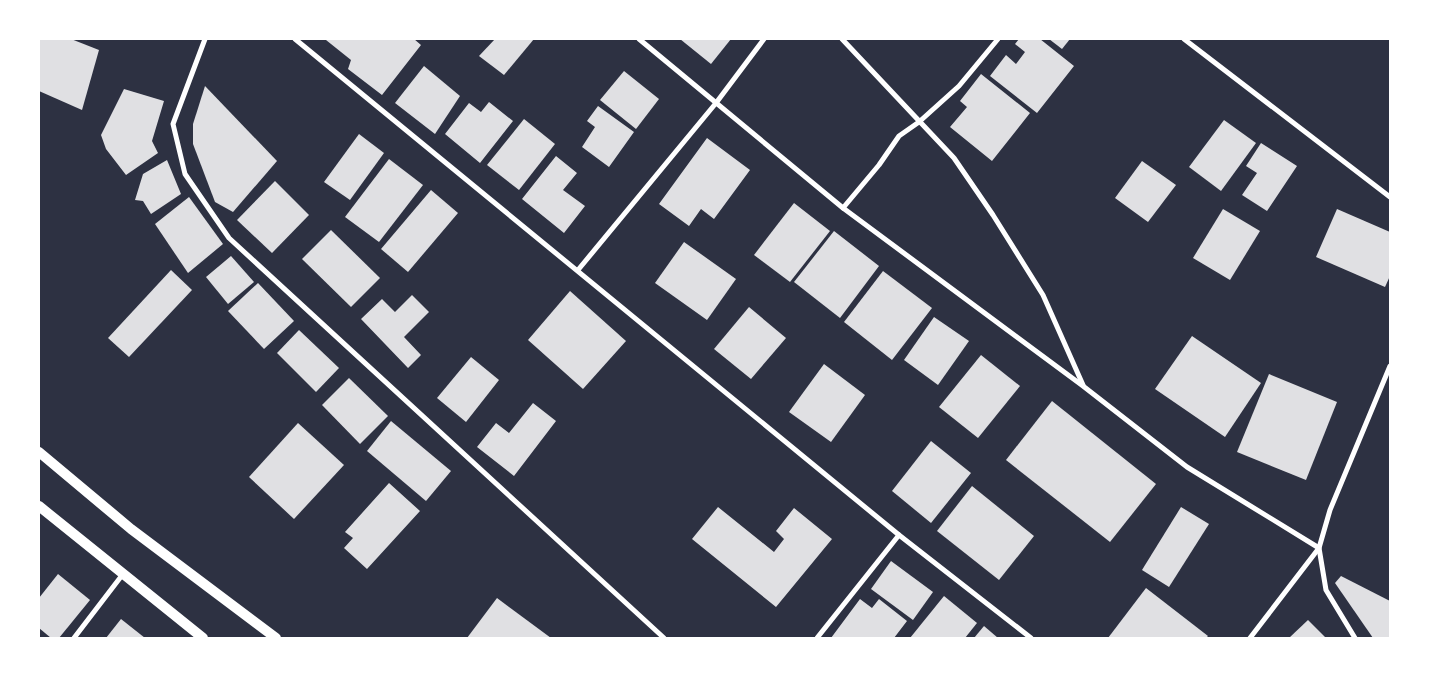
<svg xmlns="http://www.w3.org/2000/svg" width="1429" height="677" viewBox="0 0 1429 677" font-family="Jost,sans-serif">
  <rect width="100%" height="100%" fill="#2d3142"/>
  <g fill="#e0e0e3">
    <path d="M40,39H71L99,50L82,110L39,91Z"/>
    <path d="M328,39H414L421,45L382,95L348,69L351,60L326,40Z"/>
    <path d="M495,39H534L504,75L479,56Z"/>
    <path d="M680,39H731L711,64Z"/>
    <path d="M1019,39H1040L1074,66L1037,113L990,76L1006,55L1016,64L1025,52L1015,44Z"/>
    <path d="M1049,39H1070L1062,49Z"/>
    <path d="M424,66L460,96L435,134L395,103Z"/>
    <path d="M624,71L659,99L636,129L600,100Z"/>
    <path d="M981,74L1030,113L992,161L950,127L967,107L960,101Z"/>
    <path d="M205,86L277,161L233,212L215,202L193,144V124Z"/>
    <path d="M124,89L164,101L152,141L158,153L126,175L106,149L101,135Z"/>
    <path d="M489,102L513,121L480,163L445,134L469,103L481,112Z"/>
    <path d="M598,106L634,132L609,167L582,147L595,127L587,121Z"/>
    <path d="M524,119L555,144L519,190L487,165Z"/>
    <path d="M1224,120L1256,143L1221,191L1189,167Z"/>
    <path d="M359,134L384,153L350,200L324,182Z"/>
    <path d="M707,138L750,170L714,219L701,209L689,226L659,204Z"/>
    <path d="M1261,143L1297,166L1267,211L1242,195L1257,173L1246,166Z"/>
    <path d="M556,156L577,173L563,190L585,206L564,233L522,199Z"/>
    <path d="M389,159L423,185L379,242L345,217Z"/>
    <path d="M167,160L181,194L151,214L143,201L135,200L143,174Z"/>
    <path d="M1142,161L1176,185L1148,222L1115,198Z"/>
    <path d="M275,181L309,215L272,253L237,220Z"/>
    <path d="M431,190L458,213L408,272L381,249Z"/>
    <path d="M189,197L223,244L188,273L155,224Z"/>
    <path d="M794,203L830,231L790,282L754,255Z"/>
    <path d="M1223,209L1260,231L1230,280L1193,258Z"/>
    <path d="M1337,209L1390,232V276L1385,287L1316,257Z"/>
    <path d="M331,230L380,278L351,307L302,259Z"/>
    <path d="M834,231L879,266L840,318L794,282Z"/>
    <path d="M684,242L736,279L707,320L655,283Z"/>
    <path d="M231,256L254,282L228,304L206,277Z"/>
    <path d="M171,270L192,290L129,357L108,338Z"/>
    <path d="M883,271L932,308L892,360L844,322Z"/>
    <path d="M258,283L294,321L264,349L228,311Z"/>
    <path d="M570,291L626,341L583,389L528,340Z"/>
    <path d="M412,295L429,312L404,337L421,355L408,368L361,319L382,299L395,312Z"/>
    <path d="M749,307L786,338L751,379L714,349Z"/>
    <path d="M934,317L969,341L938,385L904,360Z"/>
    <path d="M299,330L339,368L316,392L277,353Z"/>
    <path d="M1192,336L1261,383L1225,437L1155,389Z"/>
    <path d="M981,355L1020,386L978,438L939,407Z"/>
    <path d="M471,357L499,380L466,422L437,398Z"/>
    <path d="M824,364L865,395L831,442L789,412Z"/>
    <path d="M1269,374L1337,402L1306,480L1237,452Z"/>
    <path d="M349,378L388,416L360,444L322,405Z"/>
    <path d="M1052,401L1156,484L1110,542L1006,460Z"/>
    <path d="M533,403L556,421L514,476L477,447L496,423L509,433Z"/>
    <path d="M391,421L451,471L426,501L367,451Z"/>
    <path d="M298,423L344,465L294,519L249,477Z"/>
    <path d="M931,441L971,473L931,523L892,491Z"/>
    <path d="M389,483L420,511L367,569L344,548L353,538L345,532Z"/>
    <path d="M972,486L1034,536L999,580L937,531Z"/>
    <path d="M718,507L774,552L784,539L776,531L794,508L832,539L776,607L692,539Z"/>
    <path d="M1181,507L1209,524L1169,587L1142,570Z"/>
    <path d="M891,561L933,592L913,620L871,589Z"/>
    <path d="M58,574L90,600L59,638H51L39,628V598Z"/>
    <path d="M1341,576L1390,601V638H1373L1335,583Z"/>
    <path d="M1146,588L1208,636L1206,638H1108Z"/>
    <path d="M944,596L977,623L965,638H910Z"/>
    <path d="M497,598L551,638H467Z"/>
    <path d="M860,599L872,608L879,599L907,621L894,638H831Z"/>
    <path d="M121,619L145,638H106Z"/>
    <path d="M1308,620L1326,638H1289Z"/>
    <path d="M984,626L998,638H974Z"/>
  </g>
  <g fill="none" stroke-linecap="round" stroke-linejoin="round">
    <g stroke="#fff" stroke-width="5">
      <path d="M205,39L173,124L185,174L229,238L664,638"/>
      <path d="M295,39L899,535L1031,638"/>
      <path d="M639,39L843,208L1083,386L1187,467L1319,548L1326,590L1355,638"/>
      <path d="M842,39L954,158L993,215L1043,295L1083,385"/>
      <path d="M1184,39L1390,197"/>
      <path d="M843,208L879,165L899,136L919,122L959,86L998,39"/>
      <path d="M578,270L716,103L764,39"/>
      <path d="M74,638L123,574"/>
      <path d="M817,638L899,535"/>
      <path d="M1250,638L1319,548L1330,510L1390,366"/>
    </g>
    <g stroke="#fff" stroke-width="10">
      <path d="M39,452L131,529L276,638"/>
      <path d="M39,506L203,638"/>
    </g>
  </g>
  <rect width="1429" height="677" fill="none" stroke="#ffffff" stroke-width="80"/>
</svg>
